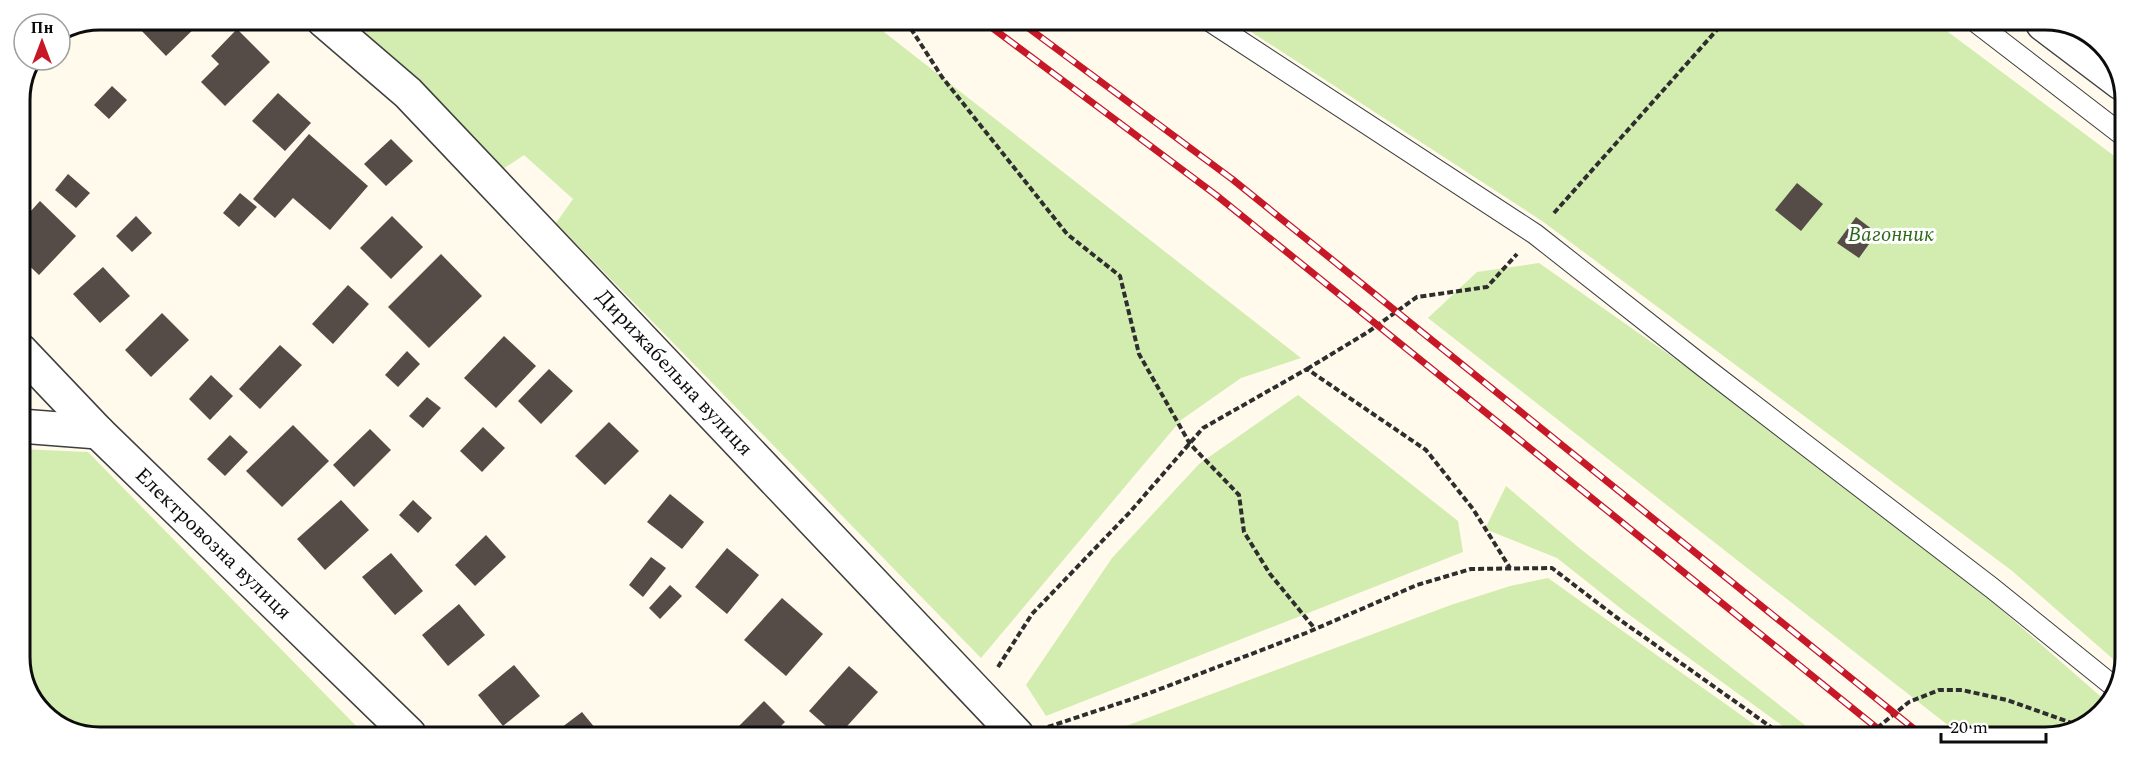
<svg xmlns="http://www.w3.org/2000/svg" width="2145" height="757" viewBox="0 0 2145 757" font-family="Spectral,serif">
  <rect width="100%" height="100%" fill="#fffaeb"/>
  <g fill="#d3edb1">
    <path d="M339,20L870,21L1301,358L1241,378L1181,420L981,658L556,223L573,199L524,155L500,171Z"/>
    <path d="M1236,22L1936,23L2125,164L2121,666L2011,570L1542,221Z"/>
    <path d="M1539,263L1805,450L1990,600L2107,702L2094,721L2046,737H1963L1428,318L1477,272Z"/>
    <path d="M1298,395L1458,521L1463,552L1046,716L1026,685L1112,558L1199,464Z"/>
    <path d="M20,449L88,452L364,734L74,733L36,706L20,663Z"/>
    <path d="M1506,486L1578,547L1820,737H1798L1624,611L1557,558L1485,529Z"/>
    <path d="M1548,578L1772,737L1099,736L1451,605L1510,586Z"/>
  </g>
  <g fill="#564c47">
    <path d="M143,20H203L166,56L137,26Z"/>
    <path d="M237,29L270,62L225,106L201,82L219,64L211,56Z"/>
    <path d="M112,86L127,100L109,119L94,105Z"/>
    <path d="M278,93L311,123L285,151L252,121Z"/>
    <path d="M309,134L368,186L330,230L293,198L275,218L253,199Z"/>
    <path d="M391,139L413,161L386,186L364,164Z"/>
    <path d="M68,174L90,193L76,208L55,190Z"/>
    <path d="M1797,183L1823,204L1801,231L1775,210Z"/>
    <path d="M240,193L257,207L239,227L223,213Z"/>
    <path d="M40,201L76,236L39,275L20,257V223Z"/>
    <path d="M136,216L152,233L132,252L116,236Z"/>
    <path d="M392,216L423,247L391,279L360,248Z"/>
    <path d="M1856,217L1877,233L1859,258L1837,243Z"/>
    <path d="M441,254L482,296L429,348L388,307Z"/>
    <path d="M103,267L130,296L100,323L73,294Z"/>
    <path d="M348,285L369,304L333,344L312,324Z"/>
    <path d="M162,313L189,340L151,377L125,350Z"/>
    <path d="M504,336L536,366L496,408L464,378Z"/>
    <path d="M280,345L302,365L260,409L239,389Z"/>
    <path d="M407,351L420,364L398,387L385,375Z"/>
    <path d="M549,369L573,391L541,424L518,401Z"/>
    <path d="M211,375L233,396L210,420L189,399Z"/>
    <path d="M427,397L441,408L423,428L409,416Z"/>
    <path d="M609,422L639,451L605,485L575,456Z"/>
    <path d="M293,425L329,461L282,507L246,471Z"/>
    <path d="M483,427L505,448L482,472L460,451Z"/>
    <path d="M370,429L391,450L354,487L333,465Z"/>
    <path d="M230,435L248,452L225,476L207,459Z"/>
    <path d="M670,494L704,522L682,549L647,522Z"/>
    <path d="M341,500L369,530L325,570L297,539Z"/>
    <path d="M413,500L432,518L418,533L399,515Z"/>
    <path d="M486,535L506,557L475,586L455,565Z"/>
    <path d="M727,548L759,575L727,614L695,587Z"/>
    <path d="M391,553L423,591L395,615L362,577Z"/>
    <path d="M651,557L666,568L643,597L629,585Z"/>
    <path d="M670,585L682,596L660,619L649,608Z"/>
    <path d="M782,598L823,634L786,676L744,640Z"/>
    <path d="M459,604L485,635L448,666L422,635Z"/>
    <path d="M514,665L540,696L503,726L478,695Z"/>
    <path d="M849,666L878,692L839,735H836L809,711Z"/>
    <path d="M764,701L785,722L772,735H734L732,733Z"/>
    <path d="M582,712L600,734H553Z"/>
    <path d="M904,726L912,735H893Z"/>
  </g>
  <g fill="none" stroke-linecap="round" stroke-linejoin="round">
    <g stroke="#3f3f3f" stroke-width="22">
      <g id="lane">
        <path d="M1211,22L1535,234L1704,367L1992,588L2117,689"/>
        <path d="M1977,23L2125,137"/>
      </g>
    </g>
    <g stroke="#3f3f3f" stroke-width="36">
      <g id="street">
        <path d="M323,20L408,93L1017,735"/>
        <path d="M2043,24L2121,83"/>
        <path d="M20,350L98,432L409,734"/>
        <path d="M20,426L98,432"/>
      </g>
    </g>
    <g stroke="#2e2e2e" stroke-width="4" stroke-dasharray="6 3" stroke-linecap="butt">
      <path d="M906,21L942,77L1067,234L1120,276L1139,354L1190,444L1239,495L1244,532L1270,574L1315,629"/>
      <path d="M1554,213L1723,23"/>
      <path d="M1307,369L1368,332L1417,297L1487,287L1517,254"/>
      <path d="M998,667L1032,614L1130,512L1203,428L1307,369L1426,450L1473,509L1510,568"/>
      <path d="M1048,727L1147,694L1306,633L1417,585L1471,569L1552,568L1616,617L1785,737"/>
      <path d="M1852,737L1877,728L1909,702L1939,690H1962L2007,700L2080,726"/>
    </g>
    <use href="#lane" stroke="#fff" stroke-width="20"/>
    <use href="#street" stroke="#fff" stroke-width="33"/>
    <g stroke="#c71828" stroke-width="7">
      <g id="rail">
        <path d="M983,21L1216,195L1888,737"/>
        <path d="M1019,21L1232,179L1924,737"/>
      </g>
    </g>
    <use href="#rail" stroke="#fff" stroke-width="4.5" stroke-dasharray="14" stroke-linecap="butt"/>
  </g>
  <g text-anchor="middle" dominant-baseline="central" stroke-width="6" stroke-linejoin="round" paint-order="stroke">
    <g font-size="21" font-style="italic" fill="#2c6917" stroke="#fff">
      <text x="1891" y="235">Вагонник</text>
    </g>
    <g font-size="21" fill="#0c0c0c" stroke="#fff">
      <text transform="translate(674 373) rotate(47)">Дирижабельна вулиця</text>
      <text transform="translate(213 544) rotate(44)">Електровозна вулиця</text>
    </g>
  </g>
  <path d="M0 0H2145V757H0ZM100 30H2045A70 70 0 0 1 2115 100V657A70 70 0 0 1 2045 727H100A70 70 0 0 1 30 657V100A70 70 0 0 1 100 30Z" fill="#fff" fill-rule="evenodd"/>
  <path fill="none" stroke="#0c0c0c" stroke-width="3" d="M100 30H2045A70 70 0 0 1 2115 100V657A70 70 0 0 1 2045 727H100A70 70 0 0 1 30 657V100A70 70 0 0 1 100 30Z"/>
  <g transform="translate(42 42)"><circle r="28" fill="#ffffff" stroke="#9e9e9e" stroke-width="1.5"/>
  <path d="M0-4.5L10 22L0 15L-10 22Z" fill="#c71828"/>
  <text y="-9" font-size="16" font-weight="bold" text-anchor="middle" fill="#0c0c0c">Пн</text>
  </g>
  <path d="M1941 733v9h105v-9" fill="none" stroke="#0c0c0c" stroke-width="3"/>
  <text x="1950" y="733" font-size="18" fill="#0c0c0c" stroke="#ffffff" stroke-width="4.5" paint-order="stroke">20 m</text>
</svg>
